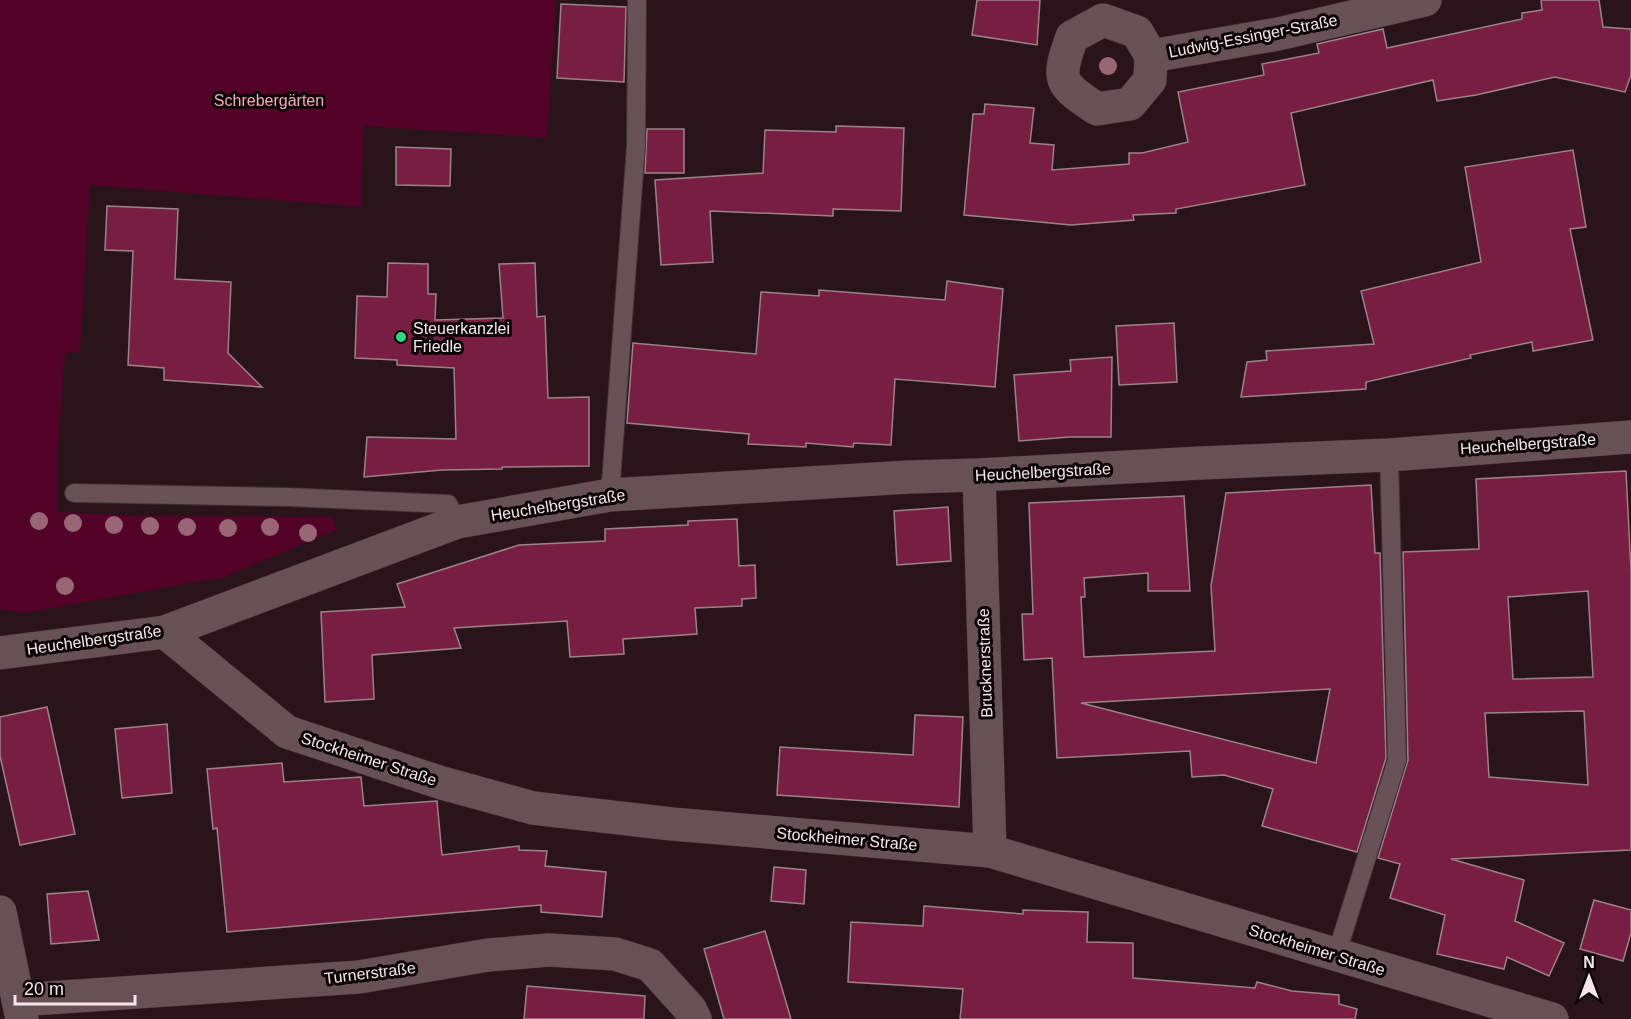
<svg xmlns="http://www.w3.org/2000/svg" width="1631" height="1019" viewBox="0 0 1631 1019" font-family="Helvetica,sans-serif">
  <rect width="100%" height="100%" fill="#28141a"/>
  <path fill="#530328" d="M0,0H556L547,138L364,126L361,207L90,185L80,352L65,353L57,463L58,512L138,516L333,517L337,530L224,577L24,613L0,609Z"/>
  <g fill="#771e42" stroke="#9c8288" stroke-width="1.5" fill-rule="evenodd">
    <path d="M977,0H1040L1037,45L972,35Z"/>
    <path d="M1541,0H1599L1603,27L1631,29V75L1625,92L1555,77L1476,95L1437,101L1433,80L1291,113L1305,185L1176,209V213L1133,215L1134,220L1071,225L964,215L973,114H984L985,104L1034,108L1030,143L1054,145L1052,170L1129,164V153H1142L1188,142L1178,92L1264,75L1262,64L1319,53L1317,44L1383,29L1387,48L1522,19V13L1542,10Z"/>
    <path d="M561,4L626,7L624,82L557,78Z"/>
    <path d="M836,126L904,128L901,211L833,209V216L710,211L713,262L661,265L655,180L763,173L765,130L836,132Z"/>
    <path d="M647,129H684V173H645Z"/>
    <path d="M396,147L451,149L450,186L396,185Z"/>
    <path d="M1573,150L1586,227L1570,229L1593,340L1533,351L1532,342L1470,355L1471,358L1366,382V389L1241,397L1247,362L1267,360L1266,351L1374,344L1361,291L1481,262L1465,167Z"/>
    <path d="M107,206L178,209L175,279L231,282L228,353L262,387L164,380V368L128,365L133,251L105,250Z"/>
    <path d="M388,263L428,264V294H436L435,320L503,318L499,264L535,263L537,317L545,316L548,398L589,397V466L502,467V469L442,470L364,477L367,437L456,439L454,368L397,365V360L355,358L357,296L387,297Z"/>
    <path d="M947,281L1003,289L995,387L895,379L891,445L854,443L853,447L806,443V447L748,444L749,434L627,423L633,343L756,354L761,292L819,296V290L945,300Z"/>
    <path d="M1174,323L1177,382L1119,385L1116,326Z"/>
    <path d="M1112,357L1111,437H1070L1019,441L1014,375L1071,371L1070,360Z"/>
    <path d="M1626,471L1631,572V850L1451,859L1524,880L1515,921L1564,943L1549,976L1507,957L1504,969L1437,954L1445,915L1390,898L1400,864L1378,858L1408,760L1403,552L1479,549L1476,479ZM1588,591L1593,677L1513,679L1508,597ZM1584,711L1588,785L1489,777L1485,713Z"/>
    <path d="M1371,485L1375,553H1380L1386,758L1357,852L1262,826L1273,789L1224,775L1192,777L1190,751L1057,758L1052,658L1024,660L1022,614H1033L1029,503L1184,496L1190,591H1148V573L1084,578L1085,597H1081L1084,657L1215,651L1211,586L1226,493ZM1330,689L1316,763L1081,703Z"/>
    <path d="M948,507L951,561L897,565L894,511Z"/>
    <path d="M737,519L739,566L755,565L756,598L742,599V606L695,608L697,634L623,639L624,654L570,657L567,621L454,628L461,648L372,655L374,699L325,702L321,612L405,607L397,584L519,545L605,541V529L688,525V521Z"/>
    <path d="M47,707L75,834L20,845L0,756V717Z"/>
    <path d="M915,715L963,717L959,807L777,795L780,747L913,755Z"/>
    <path d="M167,724L172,793L122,798L115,729Z"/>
    <path d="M282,763L284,782L361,777L364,806L437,801L442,855L519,846V850L547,851L545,866L606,872L602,917L541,912V905L227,932L217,828L213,829L207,769Z"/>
    <path d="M774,867L806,870L804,904L771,901Z"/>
    <path d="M88,891L99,940L51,944L47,894Z"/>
    <path d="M1594,900L1631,910V933L1623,961L1580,949Z"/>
    <path d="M924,906L1023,914V910L1088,912L1087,942L1133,943V978L1255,988L1257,982L1292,991L1339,995V1004L1357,1009L1355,1019H960L963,989L848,982L851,922L923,926Z"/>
    <path d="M765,931L791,1019H724L704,949Z"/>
    <path d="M527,986L645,996L644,1019H524Z"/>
  </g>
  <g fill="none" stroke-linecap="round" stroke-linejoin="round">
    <g stroke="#3e3034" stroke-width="20">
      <g id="service">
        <path d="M74,493L287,497L448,504L457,522"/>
        <path d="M610,495L636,145L637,0"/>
        <path d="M1336,956L1397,760L1389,455"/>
      </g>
    </g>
    <g stroke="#3e3034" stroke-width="34">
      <g id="minor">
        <path d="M1103,20L1137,32L1151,56L1150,80L1130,104L1097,109C1059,84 1056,81 1072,37Z"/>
        <path d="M1151,56L1278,34L1425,0"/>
        <path d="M979,475L990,851"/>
        <path d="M165,632L287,732L442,783L533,808L672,824L990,851L1552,1019"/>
        <path d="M0,653L165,632L457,522L610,495L909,477L979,475L1201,463L1389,455L1631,437"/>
        <path d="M0,912L22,1019"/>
        <path d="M18,1000L359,977L488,955L549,950L615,954L650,965L690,1009L695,1019"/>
      </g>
    </g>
    <use href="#service" stroke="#685057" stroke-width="18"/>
    <use href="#minor" stroke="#685057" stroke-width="33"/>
  </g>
  <g fill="#996675">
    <circle cx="1108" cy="66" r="9"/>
    <circle cx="39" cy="521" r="9"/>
    <circle cx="73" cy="523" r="9"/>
    <circle cx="114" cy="525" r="9"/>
    <circle cx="150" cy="526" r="9"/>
    <circle cx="187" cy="527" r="9"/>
    <circle cx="270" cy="527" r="9"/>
    <circle cx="228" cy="528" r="9"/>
    <circle cx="308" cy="533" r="9"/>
    <circle cx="65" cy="586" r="9"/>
  </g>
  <circle fill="#2ed883" stroke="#0b0406" stroke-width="2" cx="401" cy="337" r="6"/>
  <g text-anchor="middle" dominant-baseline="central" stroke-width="6" stroke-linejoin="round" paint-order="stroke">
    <g font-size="16" fill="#f5e6ea" stroke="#0b0406">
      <text transform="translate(1253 36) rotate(-11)">Ludwig-Essinger-Straße</text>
      <text transform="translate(1528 444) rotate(-4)">Heuchelbergstraße</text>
      <text transform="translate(1043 472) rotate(-3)">Heuchelbergstraße</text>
      <text transform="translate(558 505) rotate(-9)">Heuchelbergstraße</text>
      <text transform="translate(94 640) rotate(-8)">Heuchelbergstraße</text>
      <text transform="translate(985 663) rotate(-92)">Brucknerstraße</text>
      <text transform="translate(369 759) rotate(18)">Stockheimer Straße</text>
      <text transform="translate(847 839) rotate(5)">Stockheimer Straße</text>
      <text transform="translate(1317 950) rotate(17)">Stockheimer Straße</text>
      <text transform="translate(370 973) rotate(-7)">Turnerstraße</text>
    </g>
    <g font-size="16" fill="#f6a9bf" stroke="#0b0406">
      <text x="269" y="100">Schrebergärten</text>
    </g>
    <g font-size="16" fill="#f5e6ea" stroke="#0b0406" text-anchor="start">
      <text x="413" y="328">Steuerkanzlei<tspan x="413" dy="18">Friedle</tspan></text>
    </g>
  </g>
  <g transform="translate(1589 977)" stroke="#0b0406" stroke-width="4.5" paint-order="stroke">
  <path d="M0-4.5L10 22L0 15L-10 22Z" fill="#f5e6ea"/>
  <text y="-9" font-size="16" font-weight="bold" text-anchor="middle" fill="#f5e6ea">N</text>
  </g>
  <path d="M15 995v9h120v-9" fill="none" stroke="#f5e6ea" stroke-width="3"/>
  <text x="24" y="995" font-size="18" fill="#f5e6ea" stroke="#0b0406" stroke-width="4.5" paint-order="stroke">20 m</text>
</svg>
